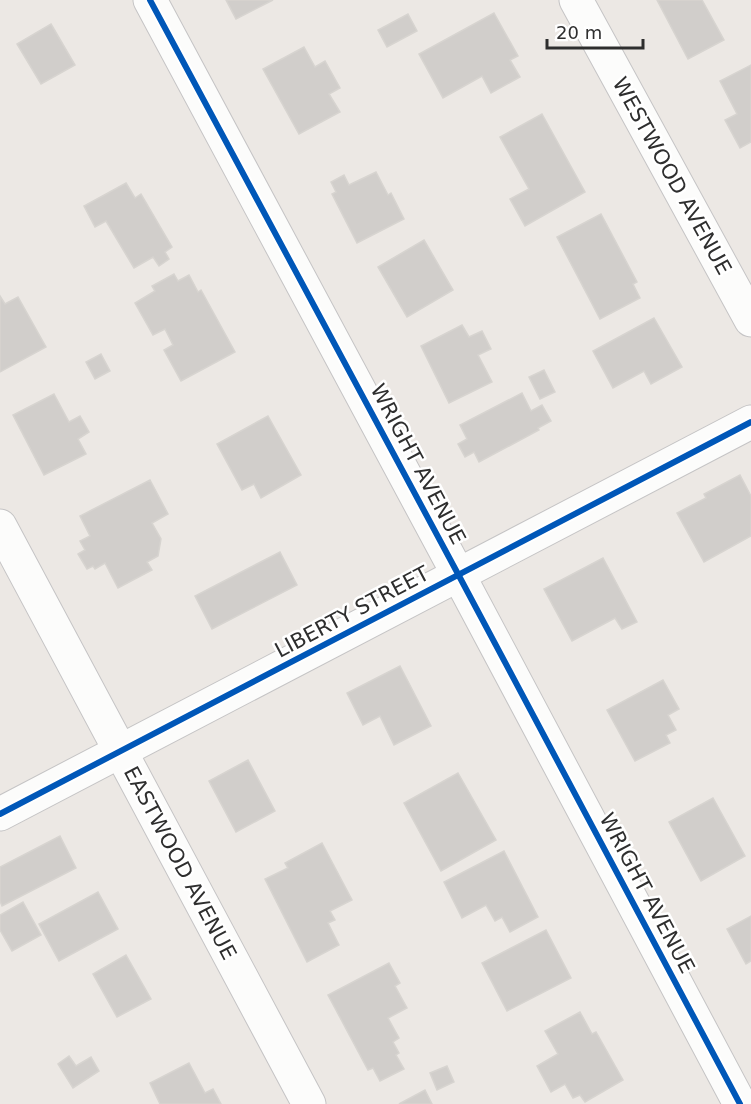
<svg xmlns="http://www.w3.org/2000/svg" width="751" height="1104" viewBox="0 0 751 1104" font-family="'DejaVu Sans',sans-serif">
  <rect width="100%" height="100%" fill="#ece8e4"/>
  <g fill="#d1cecb" stroke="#d7d4d0" stroke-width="1.5">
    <path d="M226,0H273L236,19Z"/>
    <path d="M657,0H702L724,40L688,59Z"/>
    <path d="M494,13L518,56L510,60L520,77L491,93L482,76L443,98L419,54Z"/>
    <path d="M408,14L417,31L387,47L378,30Z"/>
    <path d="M51,24L75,65L41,84L17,44Z"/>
    <path d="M304,47L315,67L325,61L340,88L329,94L340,112L299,134L263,69Z"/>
    <path d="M751,65V142L740,148L725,120L737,114L720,81Z"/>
    <path d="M542,114L585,192L525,226L510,199L529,189L500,137Z"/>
    <path d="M376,172L388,195L391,193L404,219L357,243L332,194L336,192L331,182L344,175L349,185Z"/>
    <path d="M126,183L135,198L141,194L172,247L165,252L169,259L159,266L153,257L134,268L106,221L95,227L84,206Z"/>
    <path d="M601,214L637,282L633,284L640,298L600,319L557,237Z"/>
    <path d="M424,240L453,290L407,317L378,267Z"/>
    <path d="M174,274L178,281L189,275L198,292L201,290L235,352L181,381L164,350L173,345L165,329L153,335L135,303L155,291L152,286Z"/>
    <path d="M0,296L5,304L18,297L46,347L0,372Z"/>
    <path d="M654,318L682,367L651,384L644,371L613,388L593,351Z"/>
    <path d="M462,325L469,337L482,331L491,349L478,355L492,382L449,403L421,346Z"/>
    <path d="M101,354L110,371L95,379L86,362Z"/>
    <path d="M544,370L555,392L540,399L529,377Z"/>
    <path d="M522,393L531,411L542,405L551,421L538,428L539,430L479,462L474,452L465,457L458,444L467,439L460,425Z"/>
    <path d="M54,394L69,422L80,416L89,432L78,439L86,454L44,475L13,415Z"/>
    <path d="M268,416L301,475L261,498L254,484L242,490L217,444Z"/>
    <path d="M740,475L751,496V536L704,562L677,513L706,498L704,494Z"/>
    <path d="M150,480L168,514L152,523L161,539L158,556L147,562L152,570L118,588L105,563L95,569L93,566L87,569L78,554L85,550L80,541L90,536L80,516Z"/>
    <path d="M280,552L297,585L212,629L195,596Z"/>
    <path d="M603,558L637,622L622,629L615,618L572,641L544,589Z"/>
    <path d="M400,666L431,726L394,745L380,716L363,725L347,693Z"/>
    <path d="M663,680L679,709L668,715L676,730L666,735L670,743L635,761L607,710Z"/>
    <path d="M248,760L275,811L236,832L209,781Z"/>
    <path d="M458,773L496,840L441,871L404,803Z"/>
    <path d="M713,798L745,856L701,881L669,822Z"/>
    <path d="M60,836L76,868L2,906L0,901V867Z"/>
    <path d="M322,843L352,900L330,911L335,920L328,923L339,945L307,962L265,879L288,868L285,863Z"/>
    <path d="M504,851L538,917L510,932L502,917L495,921L486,905L462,918L444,882Z"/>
    <path d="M98,892L118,929L59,961L39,924Z"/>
    <path d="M23,902L41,935L12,951L0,930V915Z"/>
    <path d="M751,916V961L746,964L727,929Z"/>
    <path d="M546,930L571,978L507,1011L482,963Z"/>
    <path d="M126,955L151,999L117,1017L93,974Z"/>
    <path d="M389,963L400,983L395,986L407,1008L388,1018L399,1038L393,1042L399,1053L396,1055L404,1069L380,1081L373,1068L368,1070L328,995Z"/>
    <path d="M580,1012L592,1034L596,1032L623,1080L585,1102L580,1095L573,1098L565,1084L551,1092L537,1066L558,1054L545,1031Z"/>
    <path d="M69,1056L76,1066L91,1057L99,1071L73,1088L58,1064Z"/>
    <path d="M189,1063L205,1093L213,1089L221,1104H160L150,1083Z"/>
    <path d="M447,1066L454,1082L437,1090L430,1073Z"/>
    <path d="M425,1090L432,1104H399Z"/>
  </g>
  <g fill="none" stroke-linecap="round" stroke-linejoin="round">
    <g stroke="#c5c4c5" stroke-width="35">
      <g id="minor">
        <path d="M150,0L458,574L740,1104"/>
        <path d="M576,0L751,320"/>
        <path d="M0,526L309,1104"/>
        <path d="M0,814L751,422"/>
      </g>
    </g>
    <use href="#minor" stroke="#fcfcfb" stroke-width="33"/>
    <g stroke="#fff" stroke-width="10">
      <g id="cycleway">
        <path d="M150,0L458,574L740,1104"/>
        <path d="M0,814L751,422"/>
      </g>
    </g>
    <use href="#cycleway" stroke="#0057b8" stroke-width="6"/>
  </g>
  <g text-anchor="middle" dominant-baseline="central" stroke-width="5" stroke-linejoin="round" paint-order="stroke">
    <g font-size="21" fill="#2e2e2e" stroke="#fff">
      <text transform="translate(672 176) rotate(61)">WESTWOOD AVENUE</text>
      <text transform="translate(418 464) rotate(62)">WRIGHT AVENUE</text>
      <text transform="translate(352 612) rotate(-28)">LIBERTY STREET</text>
      <text transform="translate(180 863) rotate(62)">EASTWOOD AVENUE</text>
      <text transform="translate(647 893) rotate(62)">WRIGHT AVENUE</text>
    </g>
  </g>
  <path d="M547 39v9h96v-9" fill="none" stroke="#2e2e2e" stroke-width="3"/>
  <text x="556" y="39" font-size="18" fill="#2e2e2e" stroke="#ffffff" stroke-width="4.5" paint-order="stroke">20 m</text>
</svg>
